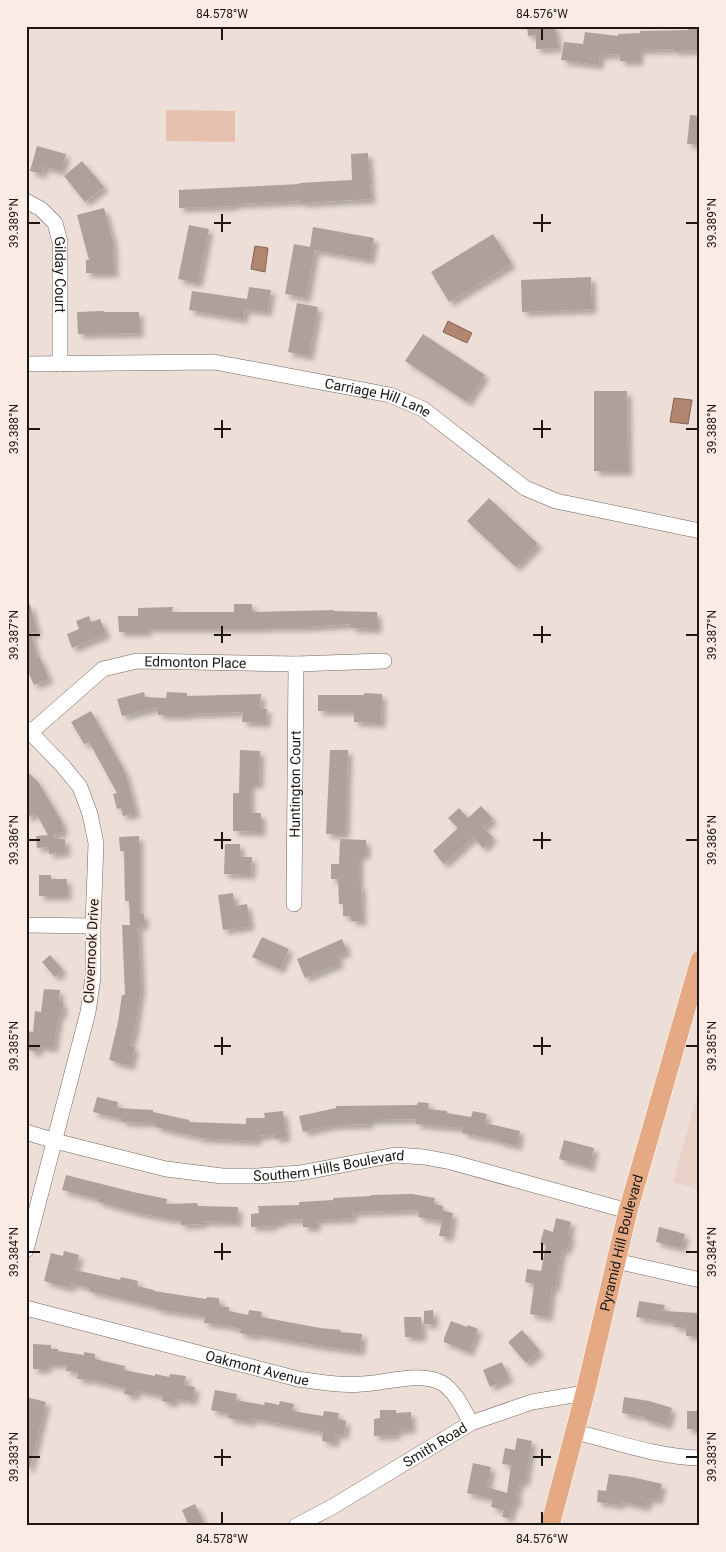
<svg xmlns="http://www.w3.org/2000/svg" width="726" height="1552" viewBox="0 0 726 1552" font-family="Roboto,sans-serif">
  <defs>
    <filter id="shadow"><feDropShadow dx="4.5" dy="4.5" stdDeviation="2.5" flood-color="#0004"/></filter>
  </defs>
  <rect width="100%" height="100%" fill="#eddfd7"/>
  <path fill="#e9d3c8" d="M700,1085V1190L673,1182Z"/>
  <path fill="#e5c1ae" d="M166,110L235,111V142L166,141Z"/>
  <g fill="#b0866f" stroke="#846554">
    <path d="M255,246L268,248L265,272L251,269Z"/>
    <path d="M448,321L472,333L467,343L443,332Z"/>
    <path d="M674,398L692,400L688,424L670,422Z"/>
  </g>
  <g fill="#afa19a" filter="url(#shadow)">
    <path d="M527,26H555L558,48L536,49V35L528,36Z"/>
    <path d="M688,26H700V50L674,51V49L639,50V61H620V54L600,55L599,65L561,60L564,42L583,44L585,32L618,36V34L640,33V31L688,30Z"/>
    <path d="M690,115L700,116V145L687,144Z"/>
    <path d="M37,146L66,154L61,171L44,167L42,174L30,171Z"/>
    <path d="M368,153L371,199L301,203V201L234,204V206L179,208V190L300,184L299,183L352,180L351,154Z"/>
    <path d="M82,161L104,187L85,202L64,176Z"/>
    <path d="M104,208L113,242L114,273H86V260H89L77,215Z"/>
    <path d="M189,225L209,229L198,283L178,279Z"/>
    <path d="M313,227L374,238L370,260L315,250L306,298L285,294L294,244L310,247Z"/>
    <path d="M493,234L510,261V265L449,302L431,272Z"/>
    <path d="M591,277L592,309L522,312L521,280Z"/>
    <path d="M249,287L271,290L267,312L245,309L243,319L189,310L192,291L247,299Z"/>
    <path d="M297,303L318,307L309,356L288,352Z"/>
    <path d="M104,311V312H139V333L78,334L77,312Z"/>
    <path d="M423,334L485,375L467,402L405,361Z"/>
    <path d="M594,391H627L628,471H594Z"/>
    <path d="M489,498L538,544L516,567L467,521Z"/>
    <path d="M30,604L37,632L31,633L37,657L39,656L49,679L34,685L26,667V605Z"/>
    <path d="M234,604H252V612L334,610V611L377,612V629L351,628V624L305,627H266V628H147V632H119L118,616H138V608L173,607L172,612H234Z"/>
    <path d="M89,616L91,622L100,619L106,634L72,648L67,634L79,629L76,621Z"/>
    <path d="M144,692L145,697L166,698L167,692L187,693V696L261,694L260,708L267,709L266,723L242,722L243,712L187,714V715H158V707L122,716L117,699Z"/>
    <path d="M364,693L382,694L381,723L354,722V711H318V695H364Z"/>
    <path d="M91,711L125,772L136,813L123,816L121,808L117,809L113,794L117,793L89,742L84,744L71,722Z"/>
    <path d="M240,750L260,751L259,784H250V813H261V832L233,831V793H239Z"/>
    <path d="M330,750H348L345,834H326Z"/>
    <path d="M26,770L38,782L62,822L63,832L53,835V839H65L66,852L49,854L48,847L37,848L36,836L48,835L36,813L26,818Z"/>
    <path d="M481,806L493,819L483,827L493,838L483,848L473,837L444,864L433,851L458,828L448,818L459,808L468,818Z"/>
    <path d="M139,836V914H144V925L138,926L141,987L135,1027L130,1046L135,1047L130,1066L109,1060L118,1022L122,995H125L122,925H130L129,901H125L124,851H120L119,837Z"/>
    <path d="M340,839L366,840V855H359V885H361L362,921H351V916H343V904H339L338,879H331V864H339Z"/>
    <path d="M225,844H240V857H252L251,875L224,874Z"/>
    <path d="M39,875H51V879H67V896H39Z"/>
    <path d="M233,893L235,906L247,904L250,926L223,930L218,895Z"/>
    <path d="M262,937L289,949L280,969L252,957Z"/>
    <path d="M342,939L347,951L337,956L340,963L305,978L297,959Z"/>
    <path d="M50,955L63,970L55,977L42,962Z"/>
    <path d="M44,989L60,990L59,1002H63L62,1014H59L53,1048L39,1046L38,1052L28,1050L29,1042H26V1031L33,1032L35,1011L41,1012Z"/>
    <path d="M97,1097L118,1102L117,1108L153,1110V1112L189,1120V1122L246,1124V1118H265L264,1113L283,1111L286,1137L275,1139V1134L257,1136V1141L199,1138V1137L156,1127V1123L122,1122V1119L93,1112Z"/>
    <path d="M418,1102L429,1103L428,1109L447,1111V1113L471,1117L473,1111L487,1114L485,1123L520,1131L517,1146L497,1141V1140L462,1133L463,1128L416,1124V1119L369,1120V1124L333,1125L303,1132L299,1116L336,1108V1106L417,1105Z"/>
    <path d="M564,1140L594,1148L590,1167L559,1159Z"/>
    <path d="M66,1175L133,1192L167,1199L166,1204L197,1203L198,1206L238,1207L237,1222L202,1221L203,1224L181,1225L180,1219H170L134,1212L97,1201L98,1199L62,1190Z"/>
    <path d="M412,1194L435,1198L434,1204L443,1206V1211L453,1213L449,1237L439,1236L442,1221L418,1217L419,1210L352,1212L353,1218L316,1220V1227H303V1219L282,1220V1223H273V1226L251,1227V1214L259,1213L258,1206L299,1205V1202L333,1200V1198L371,1196V1195Z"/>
    <path d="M556,1218L571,1222L568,1235L571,1236L567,1250L562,1249L555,1288L552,1287L548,1317L530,1314L534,1284L525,1282L527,1269L541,1271L546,1245L540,1244L544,1229L553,1232Z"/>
    <path d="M659,1227L685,1234L681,1248L656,1242Z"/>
    <path d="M64,1251L79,1255L75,1270L120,1280L121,1277L138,1281L137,1286L154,1290V1291L206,1299L207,1297L219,1298V1306L229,1307V1311L248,1315L249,1310L262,1312L261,1317L320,1328L341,1330L340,1332L362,1334L360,1351L320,1346L255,1334L254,1336L240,1333L241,1329L225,1325L204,1323L205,1316L157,1309V1307L89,1291L90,1288L71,1283L70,1288L44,1281L51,1253L63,1256Z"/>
    <path d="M639,1301L665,1305L663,1311L700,1313L699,1336H686V1327H674V1323L636,1317Z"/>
    <path d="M433,1310L434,1324H424V1311Z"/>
    <path d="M404,1317H421L422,1337H405Z"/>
    <path d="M451,1321L467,1327L468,1325L478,1329L469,1352L444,1342V1338Z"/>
    <path d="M522,1330L540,1351L526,1363L508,1342Z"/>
    <path d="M33,1344L51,1345V1349H58V1351L84,1355V1352L95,1354V1359L125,1366L124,1370L155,1376V1374L169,1377L170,1374L186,1376L184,1385L195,1387L193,1401L174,1398V1403L162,1401L163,1396L136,1390L135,1396L124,1394L125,1388L92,1380L77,1379L78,1372L66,1371L67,1364H47V1369H33Z"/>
    <path d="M502,1362L509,1378L490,1387L483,1370Z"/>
    <path d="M215,1390L237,1394L236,1400L264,1405L265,1402L279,1405L280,1401L294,1404L292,1411L323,1416L324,1411L339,1413L338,1419L346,1421L344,1435L336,1434L334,1443L322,1441L323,1432L252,1418L251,1422L228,1418L229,1414L211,1410Z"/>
    <path d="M26,1397L46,1402L30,1468L26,1467Z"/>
    <path d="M624,1397L649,1401L672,1408L667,1425L644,1419L645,1417L622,1413Z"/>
    <path d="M380,1410H396V1413L411,1412V1429L396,1430V1435L374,1436V1419L380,1418Z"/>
    <rect x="687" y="1411" width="13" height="18"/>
    <path d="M517,1438L532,1441L525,1482L520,1481L516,1495L518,1496L516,1503H514L509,1518L502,1517L504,1510L491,1507L493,1499L467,1493L473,1463L491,1467L487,1487L507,1493L511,1465L502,1464L505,1448L515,1450Z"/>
    <path d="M609,1474L632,1477L662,1484L658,1500L649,1498L646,1507L620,1501V1505L597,1502L598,1490L606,1491Z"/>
    <path d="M195,1504L205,1526H189L182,1510Z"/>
  </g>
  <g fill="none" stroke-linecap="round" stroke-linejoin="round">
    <g stroke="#71655e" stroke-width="16">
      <g id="minor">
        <path id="s1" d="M26,201L41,209L55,223L60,242V364"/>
        <path id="s2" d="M26,364L214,362L390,395L423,409L525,488L556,501L700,531"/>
        <path d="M26,728L62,765L80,787L90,814L96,843L93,926V977L88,1012L26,1250"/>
        <path id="s3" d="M31,732L103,669L137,661L296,664L384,661"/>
        <path id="s4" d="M294,904L296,664"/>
        <path d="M26,925L93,926"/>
        <path id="s5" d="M26,1132L55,1141L166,1169L222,1176H258L300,1173L395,1155L424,1157L451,1162L628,1211"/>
        <path d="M616,1261L700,1280"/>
        <path id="s6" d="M26,1308L298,1379C319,1382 341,1386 362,1384C386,1383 421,1371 442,1383C456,1392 463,1409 471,1423"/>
        <path d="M576,1432C616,1442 658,1457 700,1458"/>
        <path id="s7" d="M296,1526L332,1507L471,1423L532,1402L585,1393"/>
      </g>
    </g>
    <g stroke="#fff" stroke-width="20">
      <g id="major">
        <path id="s8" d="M550,1526L585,1393L628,1211L700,960"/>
      </g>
    </g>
    <use href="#minor" stroke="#fff" stroke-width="15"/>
    <use href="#major" stroke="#e5a984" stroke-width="19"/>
  </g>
  <path fill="none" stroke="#1c1714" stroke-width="2" d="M222,28V40M542,28V40M222,214V232M542,214V232M28,223H40M214,223H231M533,223H551M686,223H698M222,420V438M542,420V438M28,429H40M214,429H231M533,429H551M686,429H698M222,626V643M542,626V643M28,635H40M214,635H231M533,635H551M686,635H698M222,832V849M542,832V849M28,840H40M214,840H231M533,840H551M686,840H698M222,1037V1055M542,1037V1055M28,1046H40M214,1046H231M533,1046H551M686,1046H698M222,1243V1260M542,1243V1260M28,1252H40M214,1252H231M533,1252H551M686,1252H698M222,1449V1466M542,1449V1466M28,1457H40M214,1457H231M533,1457H551M686,1457H698M222,1512V1524M542,1512V1524"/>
  <g text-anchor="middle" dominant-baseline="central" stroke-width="4" stroke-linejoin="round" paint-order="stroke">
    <g font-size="14" fill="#1c1714" stroke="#faece5">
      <text stroke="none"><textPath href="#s1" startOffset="89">Gilday Court</textPath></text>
      <text stroke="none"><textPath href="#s2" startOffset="356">Carriage Hill Lane</textPath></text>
      <text stroke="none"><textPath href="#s3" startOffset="189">Edmonton Place</textPath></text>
      <text stroke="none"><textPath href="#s4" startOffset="120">Huntington Court</textPath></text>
      <text transform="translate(91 951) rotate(-87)">Clovernook Drive</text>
      <text stroke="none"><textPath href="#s5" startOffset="309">Southern Hills Boulevard</textPath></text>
      <text stroke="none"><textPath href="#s8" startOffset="292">Pyramid Hill Boulevard</textPath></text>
      <text stroke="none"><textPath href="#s6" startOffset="239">Oakmont Avenue</textPath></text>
      <text stroke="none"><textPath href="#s7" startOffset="161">Smith Road</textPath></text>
    </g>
  </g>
  <rect width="726" height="1552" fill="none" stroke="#faece5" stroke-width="55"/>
  <rect x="28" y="28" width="670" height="1496" fill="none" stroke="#1c1714" stroke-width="2"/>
  <g font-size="12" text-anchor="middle" fill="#1c1714">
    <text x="222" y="18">84.578°W</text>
    <text x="542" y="18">84.576°W</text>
    <text transform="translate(14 223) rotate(-90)" y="4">39.389°N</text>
    <text transform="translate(712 223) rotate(-90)" y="4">39.389°N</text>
    <text transform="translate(14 429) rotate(-90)" y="4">39.388°N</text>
    <text transform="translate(712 429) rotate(-90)" y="4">39.388°N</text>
    <text transform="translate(14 635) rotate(-90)" y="4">39.387°N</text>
    <text transform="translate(712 635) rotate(-90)" y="4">39.387°N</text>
    <text transform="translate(14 840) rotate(-90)" y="4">39.386°N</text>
    <text transform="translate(712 840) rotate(-90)" y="4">39.386°N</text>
    <text transform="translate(14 1046) rotate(-90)" y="4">39.385°N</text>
    <text transform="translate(712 1046) rotate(-90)" y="4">39.385°N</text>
    <text transform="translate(14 1252) rotate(-90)" y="4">39.384°N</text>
    <text transform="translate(712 1252) rotate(-90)" y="4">39.384°N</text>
    <text transform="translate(14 1457) rotate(-90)" y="4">39.383°N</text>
    <text transform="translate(712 1457) rotate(-90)" y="4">39.383°N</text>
    <text x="222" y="1543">84.578°W</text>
    <text x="542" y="1543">84.576°W</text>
  </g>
</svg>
